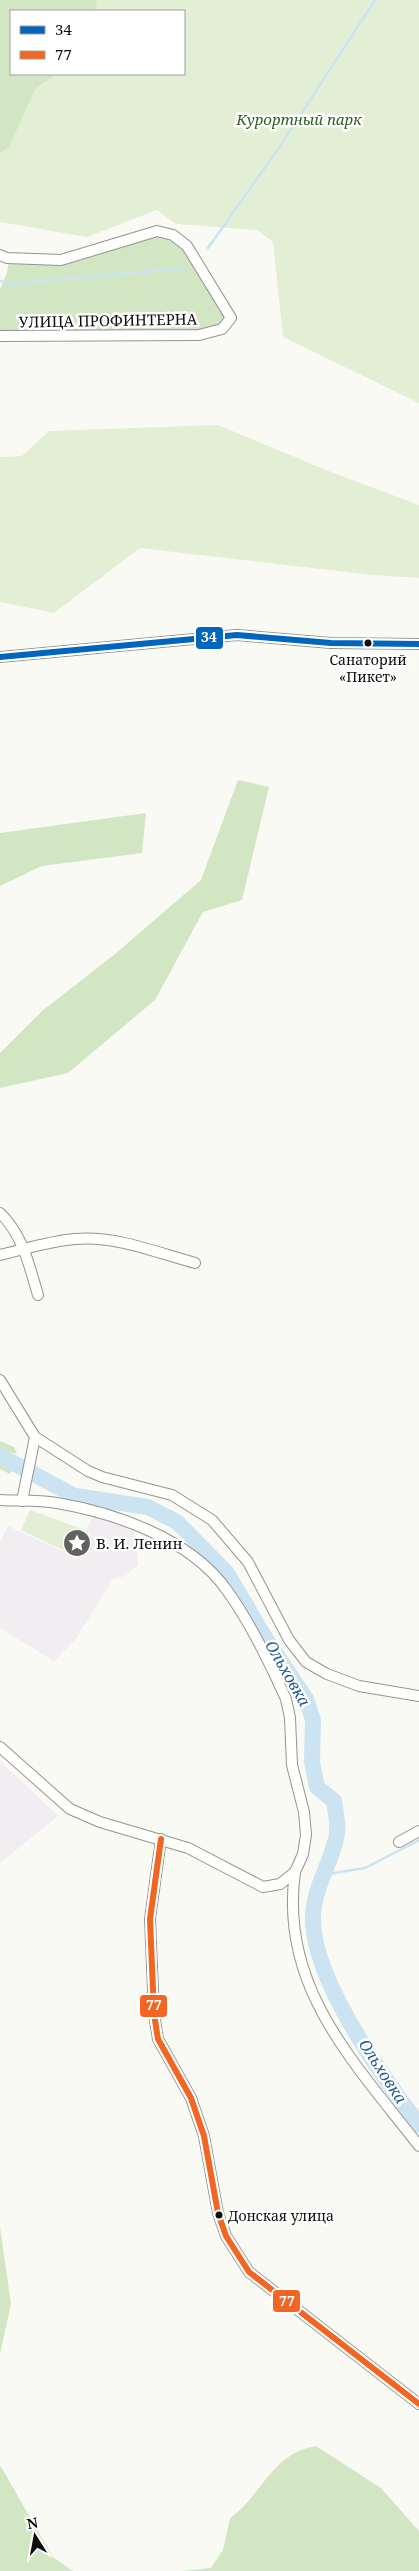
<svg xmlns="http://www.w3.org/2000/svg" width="419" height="2571" viewBox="0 0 419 2571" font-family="'Noto Serif',serif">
  <rect width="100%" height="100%" fill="#fafaf4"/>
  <g fill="#f2edf0">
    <path d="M92,1517L134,1528L138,1565L125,1576L113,1579L75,1640L54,1661L0,1628V1542L8,1526L75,1557Z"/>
    <path d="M0,1761L58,1816L0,1863Z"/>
  </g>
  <g fill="#e2efd5" fill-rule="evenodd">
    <path d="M0,0H419V403L283,337L273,242L257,230L176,224L157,210L87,237L0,222ZM11,11H184V74H11Z"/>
    <path d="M218,425L331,472L419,505V578L372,575L140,548L54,613L0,602V457L22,456L49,431Z"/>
    <path d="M30,1510L85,1530L73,1555L21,1530Z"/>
  </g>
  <g fill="#d3e6c4">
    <path d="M0,0H97L95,11H11V74H56L35,89L9,147L0,153Z"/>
    <path d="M157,235L172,238L186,250L227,317L221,326L198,333L0,331V289L7,273L9,260L62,263Z"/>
    <path d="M238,780L269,787L242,900L203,912L155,1000L68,1073L0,1088V1053L42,1011L115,954L201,880Z"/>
    <path d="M146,813L142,853L42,866L0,886V833Z"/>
    <path d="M0,1441L14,1447L17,1454L0,1450Z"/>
    <path d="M0,1462L14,1466L10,1474L0,1469Z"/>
    <path d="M0,2227L11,2304L0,2354Z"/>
    <path d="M316,2446L381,2488L419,2531V2571H180L211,2568L223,2550L230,2518C262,2496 271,2453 316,2446Z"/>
    <path d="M0,2465L53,2557L73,2571H0Z"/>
  </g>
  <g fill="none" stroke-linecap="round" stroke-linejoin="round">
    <g stroke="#cce3f2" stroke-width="2.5">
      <path d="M208,248L281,145L375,0"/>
      <path d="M0,281L12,284L185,268"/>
      <path d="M322,1875L365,1868L419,1840"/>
    </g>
    <path stroke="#cce3f2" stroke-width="16" d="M0,1456L75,1496L148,1507L177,1522L227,1573L264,1636L306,1699L313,1720L312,1762L317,1787L334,1801C336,1813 339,1827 336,1839C330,1865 314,1888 313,1916C311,1978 382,2076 419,2125"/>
    <g stroke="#949492" stroke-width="12">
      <g id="minor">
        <path d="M0,255L7,258L61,260L157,231L173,235L187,246L231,318L222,329L199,335L0,336"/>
        <path d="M0,657L237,635L331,643L419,644"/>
        <path d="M0,1213C23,1235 29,1265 38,1295"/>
        <path d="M0,1255C25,1249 50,1241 75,1239C115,1235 158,1253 195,1263"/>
        <path d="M0,1380L35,1437L88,1471L102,1477L172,1495L212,1520L248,1562L289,1640L306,1662L327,1674L359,1686L419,1696"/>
        <path d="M0,1500C19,1501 38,1500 57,1503C116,1513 190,1539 226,1589C250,1622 269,1662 286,1699L290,1718L292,1765L304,1812L306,1835L303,1854L295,1872L280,1884L263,1887L188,1848L100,1822L70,1809L0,1747"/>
        <path d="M22,1501L35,1437"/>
        <path d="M161,1839L150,1919L154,2014L158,2039L191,2098L204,2136L218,2213L226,2236L249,2272L419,2404"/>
        <path d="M399,1842L419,1831"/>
        <path d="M295,1872C279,1987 354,2062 419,2146"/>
      </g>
    </g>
    <use href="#minor" stroke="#fefefd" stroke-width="10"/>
    <g stroke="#fff" stroke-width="10">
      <path id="bus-1" d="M0,657L237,635L331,643L419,644"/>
    </g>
    <g stroke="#fff" stroke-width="10">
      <path id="bus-2" d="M161,1839L150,1919L154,2014L158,2039L191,2098L204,2136L218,2213L226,2236L249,2272L419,2404"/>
    </g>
    <use href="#bus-1" stroke="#0065bd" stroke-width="6"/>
    <use href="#bus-2" stroke="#f26522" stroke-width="6"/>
  </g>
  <defs>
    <g id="sight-disc" transform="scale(1.4375)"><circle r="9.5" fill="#61615e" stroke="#fff"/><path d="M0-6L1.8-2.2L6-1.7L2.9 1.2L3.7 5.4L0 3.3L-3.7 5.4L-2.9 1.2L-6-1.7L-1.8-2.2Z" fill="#fff"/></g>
  </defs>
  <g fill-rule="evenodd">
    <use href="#sight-disc" x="77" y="1543"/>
  </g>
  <g fill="#0e0e0e" stroke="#fff" stroke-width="2">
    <circle cx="368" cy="643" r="4.5"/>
    <circle cx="219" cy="2215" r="4.5"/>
  </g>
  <g text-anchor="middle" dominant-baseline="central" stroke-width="5" stroke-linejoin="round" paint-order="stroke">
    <g font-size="14" fill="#0e0e0e" stroke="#fff">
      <text x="368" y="659">Санаторий<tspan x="368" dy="17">«Пикет»</tspan></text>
      <text x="228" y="2215" text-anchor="start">Донская улица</text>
    </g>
    <g font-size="15" font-style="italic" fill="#2c6123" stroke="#fff">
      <text x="299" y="119">Курортный парк</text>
    </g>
    <g font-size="15" fill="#0e0e0e" stroke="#fff">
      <text transform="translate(108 320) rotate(-1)">УЛИЦА ПРОФИНТЕРНА</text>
    </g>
    <g font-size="15" fill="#0e0e0e" stroke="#fff" text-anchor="start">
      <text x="96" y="1543">В. И. Ленин</text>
    </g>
    <g font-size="16" font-style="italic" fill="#215c96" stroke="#fff">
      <text transform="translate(288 1673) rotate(60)">Ольховка</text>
      <text transform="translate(383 2071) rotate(57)">Ольховка</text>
    </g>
  </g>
  <g stroke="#fff" stroke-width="2">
    <rect x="195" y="626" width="29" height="24" rx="5" fill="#0065bd"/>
    <rect x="139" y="1994" width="29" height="24" rx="5" fill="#f26522"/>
    <rect x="272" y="2289" width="29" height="24" rx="5" fill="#f26522"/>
  </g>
  <g font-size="14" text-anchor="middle" font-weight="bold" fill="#fff">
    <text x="209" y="642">34</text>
    <text x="154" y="2010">77</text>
    <text x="287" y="2306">77</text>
  </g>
  <rect x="10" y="10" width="175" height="65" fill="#ffffff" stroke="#9f9f9f"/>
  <rect x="20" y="26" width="25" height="8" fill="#0065bd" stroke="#9f9f9f"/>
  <text x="55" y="35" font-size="15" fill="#0e0e0e">34</text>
  <rect x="20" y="51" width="25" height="8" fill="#f26522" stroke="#9f9f9f"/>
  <text x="55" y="60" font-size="15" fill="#0e0e0e">77</text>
  <g transform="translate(35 2536) rotate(349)" stroke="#ffffff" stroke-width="4" paint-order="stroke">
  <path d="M0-4L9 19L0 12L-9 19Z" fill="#0e0e0e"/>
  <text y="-8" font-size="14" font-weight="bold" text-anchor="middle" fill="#0e0e0e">N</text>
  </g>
</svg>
